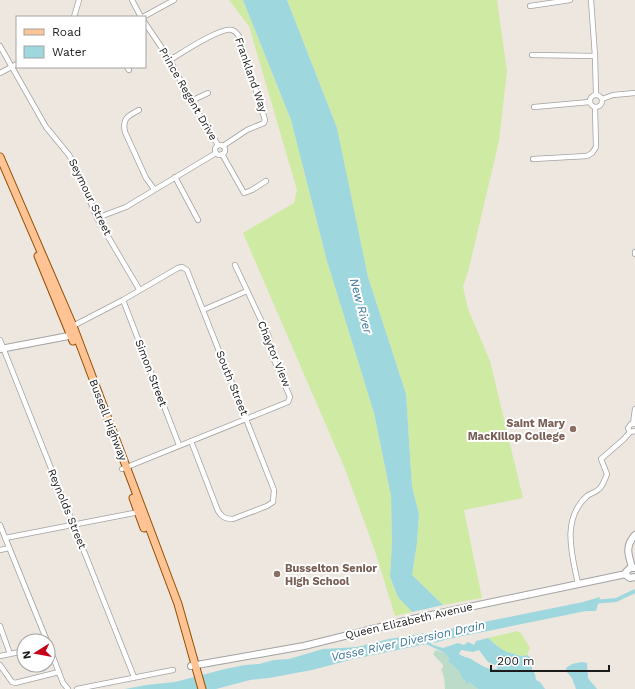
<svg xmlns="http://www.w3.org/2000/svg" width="635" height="689" viewBox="0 0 635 689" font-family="'Work Sans',sans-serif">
  <rect width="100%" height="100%" fill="#ede7e0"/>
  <g fill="#cfeaa3">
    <path d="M229,0H243L291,120L327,261L374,413L391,496L392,543L390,577L398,597L412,612L395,616L374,548L345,469L243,233L294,203L297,190L249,26Z"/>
    <path d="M287,0H497L507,71L499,141L469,268L463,287L468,309L490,361L523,498L464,510L482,598L443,605L412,575L417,543L419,514L412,487L406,394L368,277L337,128Z"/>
    <path d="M517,631L521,633L530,648L527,655C523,657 522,656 518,655C504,652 499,648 488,638Z"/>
  </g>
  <path fill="#bcdcc9" d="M436,650L445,653L449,658L448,660C453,664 454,668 459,671L461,676L478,689H445L444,677L441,669L443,668V665L433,654Z"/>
  <g fill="#9ed7dd" fill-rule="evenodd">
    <path d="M243,0H287L337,128L368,277L406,394L412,487L419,514L417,543L412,575L443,605L412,612L398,597L390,577L392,543L391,496L374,413L327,261L291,120Z"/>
    <path d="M600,597L596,611H586L448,639L434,643V640L429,642L433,645L443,648L458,643L464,645L468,642L474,645L476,641L488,638C499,648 504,652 518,655C522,656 523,657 527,655L530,657L532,665V670L535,674L536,680L540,682L545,689H478L469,682L466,685L465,679H462L459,671C454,668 453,664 448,661L449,658L445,653L426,644L354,659L312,670L269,678L250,680L216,689H125L146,685L175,682L225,669L245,665L259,664L274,660L289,659L323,649L357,647L389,639L445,630L583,602ZM461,650L473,652L479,650L488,662L495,665L498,668C489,672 478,663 471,659C467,657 463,657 459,654Z"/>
    <path d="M581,662L587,663L588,678L597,689H576L572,678L566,671V668L572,664Z"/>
  </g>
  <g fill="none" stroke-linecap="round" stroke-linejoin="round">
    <path stroke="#9ed7dd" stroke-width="4" d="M593,602L616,600L635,591"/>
    <g stroke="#a2a2a2" stroke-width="6">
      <g id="minor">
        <path d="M132,0L141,17"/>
        <path d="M591,0L595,56L596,94"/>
        <path d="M530,6L570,0"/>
        <path d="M74,17L79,0"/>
        <path d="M143,17L174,0"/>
        <path d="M145,23L170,60L191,101L218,145"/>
        <path d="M0,46L46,127L69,155L76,167L97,218L139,289"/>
        <path d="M532,55L595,56"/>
        <path d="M170,60C180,54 222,26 232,30C236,31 237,34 239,36L265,120L264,123L247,130L223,146"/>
        <path d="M127,67L129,70"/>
        <path d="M0,73L17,64"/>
        <circle cx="596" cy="101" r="6"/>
        <path d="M602,99L613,95L635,93"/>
        <path d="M191,101L208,93"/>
        <path d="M534,107L590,102"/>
        <path d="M139,110C128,116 122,118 125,132L146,178L154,189"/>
        <circle cx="220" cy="150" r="5"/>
        <path d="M222,154L244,193L252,190L266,181"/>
        <path d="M533,159L587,156L592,153L596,147L595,107"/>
        <path d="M175,177L198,220"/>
        <path d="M97,218L126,207L216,153"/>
        <path d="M635,252V254"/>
        <path d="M123,300L179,445"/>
        <path d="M203,310L247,291"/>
        <path d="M71,327L123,300L178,268L182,267L187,270L274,490L273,502L267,506L233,519C225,519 222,517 218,511L191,441"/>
        <path d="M0,340L134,677"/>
        <path d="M633,424L635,409"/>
        <path d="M635,424H631L628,428L630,432L635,431"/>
        <path d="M122,469L288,402L290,397L272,355L269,337L235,265"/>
        <path d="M0,525L47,641"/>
        <path d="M5,538L139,512"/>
        <path d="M0,550L9,548"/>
        <path d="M578,584C572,554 561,520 587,496C591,493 597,492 600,488C603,485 605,479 607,474L601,459L624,439L630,432"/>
        <path d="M0,626L10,654"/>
        <path d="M48,644L63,683L68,689"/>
        <path d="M0,656L24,651"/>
        <path d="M0,665L12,682L15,683L59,672"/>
        <path d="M77,689L173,670"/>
      </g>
    </g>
    <g stroke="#a2a2a2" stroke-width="8">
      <g id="tertiary">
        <path d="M0,349L74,335"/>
        <path d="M632,567C628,554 625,546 635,535"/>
        <path d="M635,568H630L626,572L627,576L630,578L635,577"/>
        <path d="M191,666L304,646L417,618L626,574"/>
      </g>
    </g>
    <g stroke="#924f00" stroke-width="9">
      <g id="primary">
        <path d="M0,157L73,326L143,511L178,604L202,689"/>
        <path d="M38,256L73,341"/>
        <path d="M133,498L144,528"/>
      </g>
    </g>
    <use href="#minor" stroke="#fff" stroke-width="4.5"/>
    <use href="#tertiary" stroke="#fff" stroke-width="6"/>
    <use href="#primary" stroke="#ffc394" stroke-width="7"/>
  </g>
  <g fill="#8d6e63" stroke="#fff" stroke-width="1.5">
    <circle cx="573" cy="429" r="4"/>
    <circle cx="277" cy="574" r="4"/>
  </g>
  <g text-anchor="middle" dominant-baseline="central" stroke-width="4" stroke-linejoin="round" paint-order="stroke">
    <g font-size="11" fill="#1b1b1b" stroke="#fff">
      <text transform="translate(251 75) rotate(71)">Frankland Way</text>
      <text transform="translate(188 94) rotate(60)">Prince Regent Drive</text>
      <text transform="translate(90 197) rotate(64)">Seymour Street</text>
      <text transform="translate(274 354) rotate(68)">Chaytor View</text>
      <text transform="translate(151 373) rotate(69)">Simon Street</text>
      <text transform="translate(232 383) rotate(68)">South Street</text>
      <text transform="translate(108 420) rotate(69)">Bussell Highway</text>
      <text transform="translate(67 509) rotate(68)">Reynolds Street</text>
      <text transform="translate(409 621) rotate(-13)">Queen Elizabeth Avenue</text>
    </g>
    <g font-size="11" font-weight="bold" fill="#785e54" stroke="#fff" text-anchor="end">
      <text x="565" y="423">Saint Mary<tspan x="565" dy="13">MacKillop College</tspan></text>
      <text x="285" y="568" text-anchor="start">Busselton Senior<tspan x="285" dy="13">High School</tspan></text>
    </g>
    <g font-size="12" font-style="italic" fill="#417b9d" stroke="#fff">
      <text transform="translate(361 306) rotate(75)">New River</text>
      <text transform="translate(408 641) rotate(-12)">Vasse River Diversion Drain</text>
    </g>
  </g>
  <rect x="16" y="16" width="130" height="52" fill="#ffffff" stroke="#a4a4a4"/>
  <rect x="24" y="29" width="20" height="6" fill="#ffc394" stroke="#a4a4a4"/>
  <text x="52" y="36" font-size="12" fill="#1b1b1b">Road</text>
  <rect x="24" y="46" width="20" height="12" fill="#9ed7dd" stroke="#a4a4a4"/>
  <text x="52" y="56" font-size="12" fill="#1b1b1b">Water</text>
  <g transform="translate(36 653) rotate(259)"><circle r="19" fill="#ffffff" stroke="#a4a4a4"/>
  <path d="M0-3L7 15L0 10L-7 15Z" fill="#c6001a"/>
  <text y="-6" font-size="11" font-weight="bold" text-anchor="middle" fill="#1b1b1b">N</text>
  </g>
  <path d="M491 665v6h118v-6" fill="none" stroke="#1b1b1b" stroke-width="2"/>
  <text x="497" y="665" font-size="12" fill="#1b1b1b" stroke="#ffffff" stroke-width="3" paint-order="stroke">200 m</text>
</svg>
